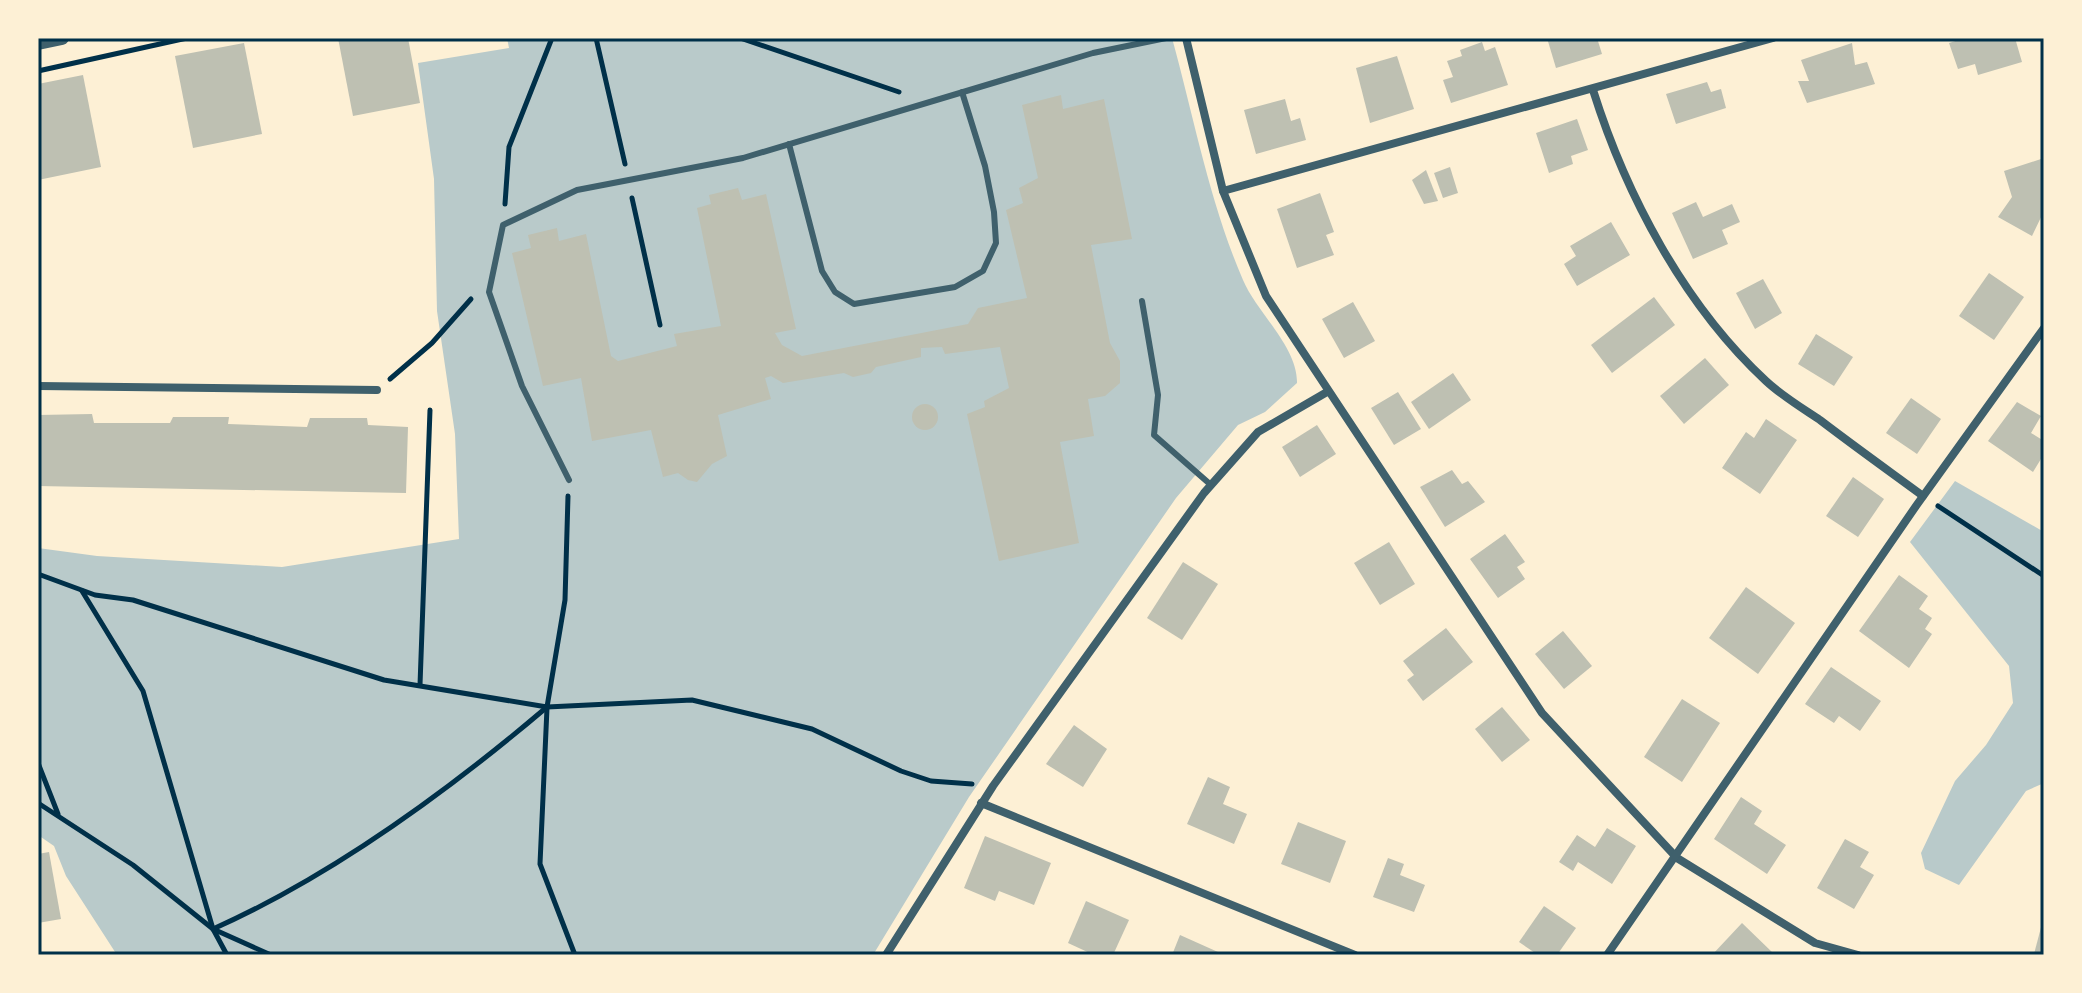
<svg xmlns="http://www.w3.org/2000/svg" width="2082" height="993" viewBox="0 0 2082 993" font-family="'Nunito Sans',sans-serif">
  <rect width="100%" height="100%" fill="#fdf0d5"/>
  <g fill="#b9caca">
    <path d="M507,38H1172C1194,118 1210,204 1243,280C1257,313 1298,347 1297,383L1265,412L1238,425L1176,498L969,797L873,955H117L66,876L54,846L38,835V548L97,556L282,567L459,539L455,434L437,311L434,179L418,63L509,48Z"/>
    <path d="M1955,481L2044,532V783L2026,791L1959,885L1925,869L1921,853L1955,781L1986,745L2013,703L2009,666L1910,542Z"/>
  </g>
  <g fill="#bec0b2">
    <path d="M338,38H408L420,103L353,116Z"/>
    <path d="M1547,38H1597L1602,54L1556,68Z"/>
    <path d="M1965,38H2015L2022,62L1978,75L1975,64L1958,69L1949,43Z"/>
    <path d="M1482,42L1485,51L1495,47L1508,85L1451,103L1443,80L1453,77L1447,61L1462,56L1460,50Z"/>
    <path d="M244,43L262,134L193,148L175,56Z"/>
    <path d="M1852,43L1855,65L1867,62L1875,84L1807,103L1798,81H1809L1801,60Z"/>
    <path d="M1397,56L1414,109L1370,123L1356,68Z"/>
    <path d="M83,75L101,167L38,180V84Z"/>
    <path d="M1707,82L1711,92L1721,89L1726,108L1676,124L1666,94Z"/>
    <path d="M1061,95L1063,109L1104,99L1132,239L1091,245L1110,343L1120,361V383L1105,396L1088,399L1094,436L1060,442L1079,543L999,561L967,414L985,407L984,401L1009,388L1000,347L945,354L942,347L921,348V357L876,367L871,373L853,377L844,373L783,383L771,376L765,378L771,399L718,415L727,456L712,464L697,482L688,480L678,473L663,477L651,430L592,441L581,378L543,386L512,253L531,248L528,235L557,228L559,241L586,234L611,356L618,361L677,346L674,334L721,326L697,208L711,204L709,195L738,188L742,200L766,194L796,329L775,333L782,345L802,356L968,324L978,308L1027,298L1006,210L1023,203L1019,188L1038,178L1022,105Z"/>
    <path d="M1285,99L1291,121L1300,118L1306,140L1256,154L1244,110Z"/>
    <path d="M1577,119L1588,150L1571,156L1573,164L1549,173L1536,133Z"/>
    <path d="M2044,158V211L2032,236L1998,217L2012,197L2004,171Z"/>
    <path d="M1450,167L1458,193L1443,198L1434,173Z"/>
    <path d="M1426,170L1438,201L1424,204L1412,180Z"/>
    <path d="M1320,193L1334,232L1326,235L1334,255L1297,268L1277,209Z"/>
    <path d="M1696,202L1703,217L1732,204L1740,222L1722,230L1728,244L1693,259L1672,213Z"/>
    <path d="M1611,222L1630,255L1577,286L1564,264L1576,256L1570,246Z"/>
    <path d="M1989,273L2024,297L1994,340L1959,316Z"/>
    <path d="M1763,279L1782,313L1755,329L1736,293Z"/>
    <path d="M1654,297L1675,325L1612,373L1591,345Z"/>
    <path d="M1353,302L1375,341L1344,358L1322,319Z"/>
    <path d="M1816,334L1853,357L1834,386L1798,364Z"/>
    <path d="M1705,358L1729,385L1684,424L1660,396Z"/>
    <path d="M1453,373L1471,400L1429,429L1411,402Z"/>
    <path d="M1398,392L1421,429L1394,445L1371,408Z"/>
    <path d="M1911,398L1941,419L1917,454L1886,433Z"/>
    <path d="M2017,402L2041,416L2031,433L2044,441V454L2033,472L1988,441Z"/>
    <circle cx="925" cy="417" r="13"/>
    <path d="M92,414L94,423H170L173,417H229L228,424L307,427L310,418H367L368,425L408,427L406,493L38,486V415Z"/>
    <path d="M1766,419L1797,440L1760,494L1722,468L1746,432L1754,438Z"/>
    <path d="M1317,425L1336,454L1300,477L1282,447Z"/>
    <path d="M1452,470L1462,484L1468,481L1485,502L1445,527L1420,487Z"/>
    <path d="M1853,477L1884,499L1858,537L1826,516Z"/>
    <path d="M1505,534L1525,562L1517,567L1525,579L1498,598L1470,559Z"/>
    <path d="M1389,542L1415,584L1380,605L1354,563Z"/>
    <path d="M1183,562L1218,584L1182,640L1147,618Z"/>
    <path d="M1899,575L1928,596L1919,609L1932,618L1925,629L1932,634L1909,668L1859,631Z"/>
    <path d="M1746,587L1795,623L1758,674L1709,638Z"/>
    <path d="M1446,628L1473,662L1423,701L1407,680L1414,675L1403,661Z"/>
    <path d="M1563,631L1592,666L1564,689L1535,654Z"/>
    <path d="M1831,667L1881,701L1860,731L1839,716L1834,723L1805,704Z"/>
    <path d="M1682,699L1720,723L1682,782L1644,757Z"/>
    <path d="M1502,707L1530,740L1502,762L1475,729Z"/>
    <path d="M1074,725L1107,749L1083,787L1046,764Z"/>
    <path d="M1208,777L1230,787L1223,804L1247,814L1234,844L1187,824Z"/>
    <path d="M1741,797L1762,811L1754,824L1786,845L1767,874L1714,839Z"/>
    <path d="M1298,822L1346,841L1330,883L1281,864Z"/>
    <path d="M1607,828L1636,846L1612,884L1578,862L1573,871L1559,862L1577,835L1595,847Z"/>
    <path d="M985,836L1051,863L1034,905L999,891L995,901L964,888Z"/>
    <path d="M1845,839L1869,852L1860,867L1874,875L1854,909L1817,888Z"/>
    <path d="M49,852L61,919L38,923V854Z"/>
    <path d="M1388,858L1404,864L1400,875L1425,885L1414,912L1373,897Z"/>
    <path d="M1086,901L1129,920L1113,955H1094L1068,943Z"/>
    <path d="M1544,906L1576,928L1557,955H1538L1519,942Z"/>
    <path d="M2044,916V955H2039L2034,954Z"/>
    <path d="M1742,923L1773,953L1712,955Z"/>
    <path d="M1180,935L1218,952L1217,955H1172Z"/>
  </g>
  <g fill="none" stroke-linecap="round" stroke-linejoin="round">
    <g stroke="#003049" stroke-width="5">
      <path d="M596,38L625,164"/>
      <path d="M740,38L899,92"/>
      <path d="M38,71L187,38"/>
      <path d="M632,198L660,325"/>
      <path d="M505,204L509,147L552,38"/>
      <path d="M390,379L432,343L471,299"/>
      <path d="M1938,506L2044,576"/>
      <path d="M38,574L95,595L133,600L384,680L547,707L692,700L812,729L901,771L931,781L972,784"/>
      <path d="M82,591L143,691L213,929L227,955"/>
      <path d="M420,685L430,410"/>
      <path d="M547,708L540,864L575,955"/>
      <path d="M38,763L58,814"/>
      <path d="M38,803L133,865L213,929L271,955"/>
      <path d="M213,929C332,876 448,791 547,707L565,600L568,496"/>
    </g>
    <g stroke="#3f606c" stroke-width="6">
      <path d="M789,144L822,271L835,292L854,304L955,287L983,271L996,243L994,212L985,166L962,92"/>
      <path d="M1142,301L1158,395L1154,435L1211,485"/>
      <path d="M569,480L522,386L489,292L503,225L577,190L743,158L1093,53L1166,38"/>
    </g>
    <g stroke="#3f606c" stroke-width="8">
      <path d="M1186,38L1223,191L1266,296L1542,713L1677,858L1815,943L1858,955"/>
      <path d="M1593,90C1626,195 1684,305 1766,381C1782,396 1802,408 1820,420C1854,446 1889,471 1923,496"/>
      <path d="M1223,191L1773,38"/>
      <path d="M38,386L377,390"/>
      <path d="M981,803L1355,955"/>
      <path d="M886,955L993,786L1204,493L1258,432L1327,392"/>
      <path d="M1607,955L1916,506L2044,328"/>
    </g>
    <path stroke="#3f606c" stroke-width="14" d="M38,43L62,38"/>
  </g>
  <rect width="2082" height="993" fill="none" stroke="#fdf0d5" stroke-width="80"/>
  <rect x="40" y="40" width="2002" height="913" fill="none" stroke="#003049" stroke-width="3"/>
</svg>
